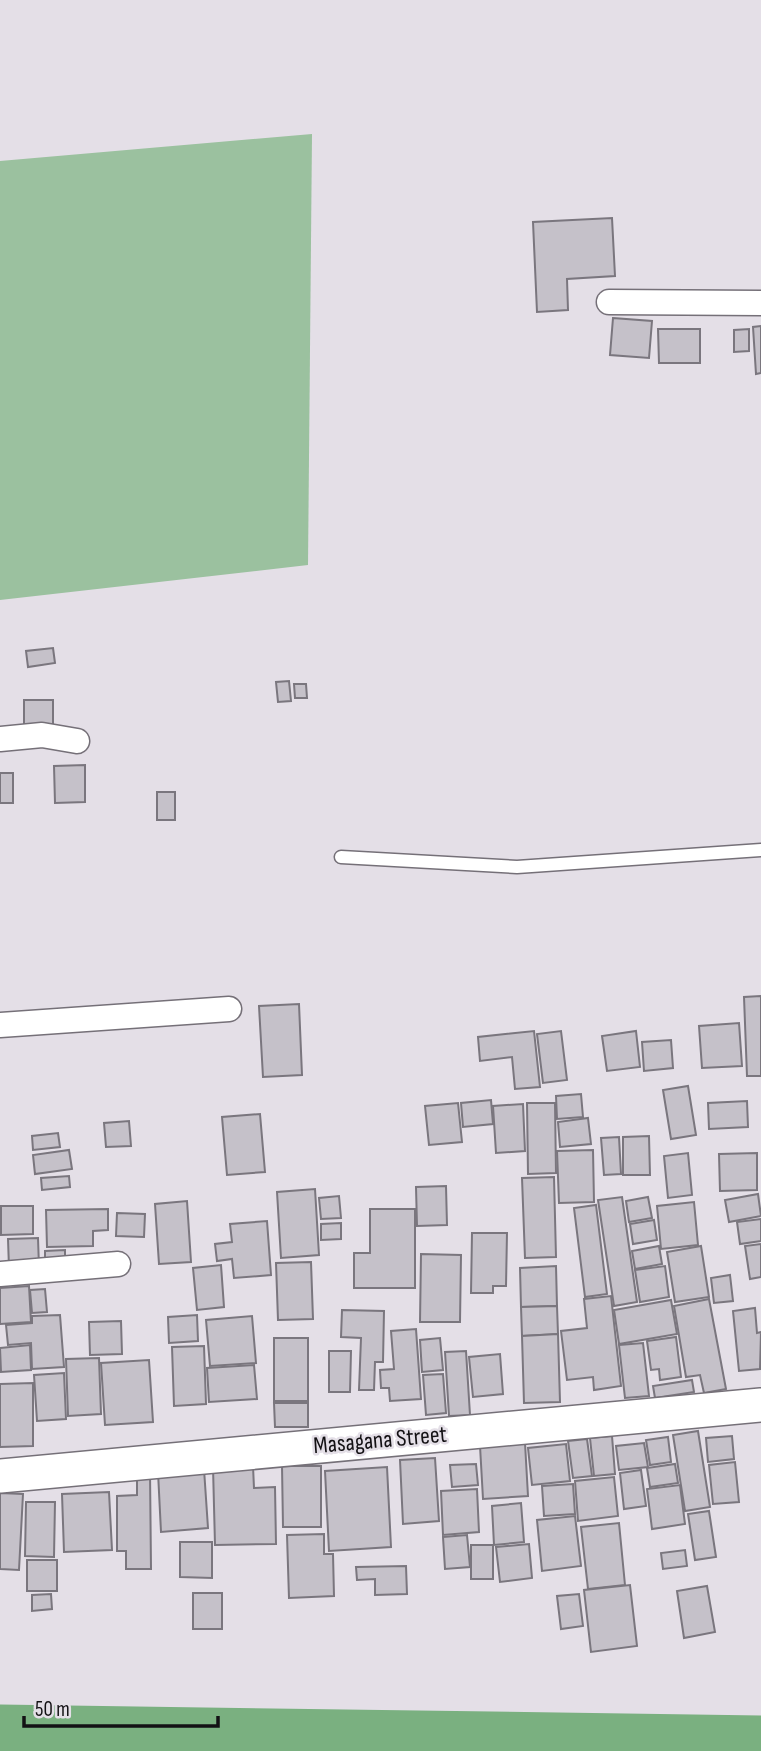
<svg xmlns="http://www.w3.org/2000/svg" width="761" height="1751" viewBox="0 0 761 1751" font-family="'Sofia Sans Condensed',sans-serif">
  <rect width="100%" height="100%" fill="#e4dfe7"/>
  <path fill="#9bc19f" d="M312,134L308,565L0,600V161Z"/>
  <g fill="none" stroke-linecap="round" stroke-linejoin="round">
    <path stroke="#7ab080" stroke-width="47" d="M0,1728L761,1739"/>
  </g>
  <g fill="#c5c1c9" stroke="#7a767e" stroke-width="2">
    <path d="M612,218L615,276L567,279L568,310L537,312L533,222Z"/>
    <path d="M613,318L652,321L649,358L610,355Z"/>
    <path d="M761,326V373L756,374L753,327Z"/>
    <path d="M658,329H700V363H659Z"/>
    <path d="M749,329V351L734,352V330Z"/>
    <path d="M53,648L55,663L28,667L26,651Z"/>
    <path d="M289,681L291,701L278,702L276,682Z"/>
    <path d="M294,684H306L307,698H295Z"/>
    <rect x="24" y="700" width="29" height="29"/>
    <path d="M85,765V802L55,803L54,766Z"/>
    <rect x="0" y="773" width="13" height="30"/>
    <rect x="157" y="792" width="18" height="28"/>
    <path d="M761,996V1076H747L744,997Z"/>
    <path d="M299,1004L302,1075L263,1077L259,1006Z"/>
    <path d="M739,1023L742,1066L702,1068L699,1026Z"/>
    <path d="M534,1031L540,1087L515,1089L512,1057L480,1061L478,1037Z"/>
    <path d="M561,1031L567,1080L543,1083L537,1034Z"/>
    <path d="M636,1031L640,1067L607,1071L602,1036Z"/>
    <path d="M671,1040L673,1068L644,1071L642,1042Z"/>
    <path d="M688,1086L696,1135L671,1139L663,1090Z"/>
    <path d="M581,1094L583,1117L557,1119L556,1096Z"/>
    <path d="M491,1100L493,1124L463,1127L461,1103Z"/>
    <path d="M747,1101L748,1127L709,1129L708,1103Z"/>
    <path d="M458,1103L462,1142L429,1145L425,1106Z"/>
    <path d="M527,1103H555L556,1173L528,1174Z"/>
    <path d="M523,1104L525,1151L496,1153L493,1106Z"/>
    <path d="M260,1114L265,1172L227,1175L222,1117Z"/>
    <path d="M588,1118L591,1144L560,1147L558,1122Z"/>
    <path d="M129,1121L131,1146L106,1147L104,1123Z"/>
    <path d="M58,1133L60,1147L33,1150L32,1136Z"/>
    <path d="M649,1136L650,1175H623V1137Z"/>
    <path d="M619,1137L621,1174L604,1175L601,1138Z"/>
    <path d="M69,1150L72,1169L35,1174L33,1155Z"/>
    <path d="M593,1150L594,1202L559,1203L557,1151Z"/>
    <path d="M688,1153L692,1195L668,1198L664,1156Z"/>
    <path d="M757,1153V1190L720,1191L719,1154Z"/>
    <path d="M69,1176L70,1187L42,1190L41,1178Z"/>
    <path d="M554,1177L556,1257L525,1258L522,1178Z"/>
    <path d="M446,1186L447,1225L417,1226L416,1187Z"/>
    <path d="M315,1189L319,1255L281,1258L277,1192Z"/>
    <path d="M758,1194L761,1216L729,1222L725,1200Z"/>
    <path d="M339,1196L341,1218L321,1219L319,1198Z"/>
    <path d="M622,1197L637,1302L614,1306L598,1200Z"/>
    <path d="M648,1197L652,1218L629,1222L626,1201Z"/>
    <path d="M187,1201L191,1262L159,1264L155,1204Z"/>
    <path d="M694,1202L698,1245L661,1249L657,1206Z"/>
    <path d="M596,1205L607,1294L585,1297L574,1208Z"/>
    <path d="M1,1206H33V1234L1,1235Z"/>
    <path d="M108,1209V1230L93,1231V1246L47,1247L46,1210Z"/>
    <path d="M370,1209H415V1288H354V1253H370Z"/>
    <path d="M117,1213L145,1214L144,1237L116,1236Z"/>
    <path d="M761,1219V1241L740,1244L737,1222Z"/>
    <path d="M654,1220L657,1240L633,1244L630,1224Z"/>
    <path d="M267,1221L271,1275L234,1278L232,1259L217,1261L215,1244L232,1242L230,1224Z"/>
    <path d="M341,1223V1239L321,1240V1224Z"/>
    <path d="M472,1233H507L506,1286H493V1293H471Z"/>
    <path d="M38,1238L39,1267L9,1268L8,1239Z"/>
    <path d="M761,1244V1277L750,1279L745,1246Z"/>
    <path d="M659,1246L662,1264L635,1269L632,1251Z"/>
    <path d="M701,1246L709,1297L675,1302L667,1252Z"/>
    <path d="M65,1250V1265L45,1266V1251Z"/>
    <path d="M421,1254L461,1255L460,1322H420Z"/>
    <path d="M311,1262L313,1319L278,1320L276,1263Z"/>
    <path d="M221,1265L224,1307L197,1310L193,1268Z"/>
    <path d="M556,1266L557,1306L521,1307L520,1268Z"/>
    <path d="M665,1266L669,1297L640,1302L635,1270Z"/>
    <path d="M730,1275L733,1301L714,1303L711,1278Z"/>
    <path d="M29,1286L31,1322L0,1324V1288Z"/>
    <path d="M45,1289L47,1312L32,1313L30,1290Z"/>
    <path d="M611,1296L621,1386L594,1390L593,1377L567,1380L561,1331L587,1328L584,1299Z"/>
    <path d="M709,1299L726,1389L704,1393L700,1375L686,1377L674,1306Z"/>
    <path d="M671,1300L677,1334L619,1344L614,1310Z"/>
    <path d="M557,1306L558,1334L522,1336L521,1307Z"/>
    <path d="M755,1308L757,1333L761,1332L760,1369L739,1371L733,1311Z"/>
    <path d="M342,1310L384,1311L383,1362H375L374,1390H359L361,1338L341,1337Z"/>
    <path d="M60,1315L64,1367L32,1369L31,1343L8,1345L6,1325L32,1323V1316Z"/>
    <path d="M197,1315L198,1341L169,1343L168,1317Z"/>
    <path d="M252,1316L256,1363L210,1366L206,1320Z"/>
    <path d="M121,1321L122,1354L90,1355L89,1322Z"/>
    <path d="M416,1329L421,1399L390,1401L389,1388H381L380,1370L394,1369L391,1331Z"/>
    <path d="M558,1334L560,1402L524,1403L522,1336Z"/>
    <path d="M676,1337L681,1377L660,1380L659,1369L651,1370L647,1341Z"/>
    <rect x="274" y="1338" width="34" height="63"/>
    <path d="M440,1338L443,1370L422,1372L420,1340Z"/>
    <path d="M643,1343L649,1396L625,1398L619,1345Z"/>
    <path d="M30,1345L31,1370L1,1372L0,1348Z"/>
    <path d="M204,1346L206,1404L174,1406L172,1347Z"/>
    <path d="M329,1351H351L350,1392H329Z"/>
    <path d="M466,1351L470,1415L449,1416L445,1352Z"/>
    <path d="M500,1354L503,1394L473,1397L469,1357Z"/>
    <path d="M99,1358L101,1414L68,1416L66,1359Z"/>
    <path d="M149,1360L153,1422L105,1425L101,1363Z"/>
    <path d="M254,1365L257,1399L209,1402L207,1368Z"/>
    <path d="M64,1373L66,1419L37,1421L34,1375Z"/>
    <path d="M443,1374L446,1413L426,1415L423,1375Z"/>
    <path d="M692,1380L694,1392L655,1398L653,1386Z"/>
    <path d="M33,1383V1446L0,1447V1384Z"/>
    <path d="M274,1403H308V1427H275Z"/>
    <path d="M698,1431L710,1507L685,1511L673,1435Z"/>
    <path d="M612,1436L615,1474L594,1476L590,1438Z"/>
    <path d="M732,1436L734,1459L708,1462L706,1438Z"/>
    <path d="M668,1437L671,1462L650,1465L646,1440Z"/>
    <path d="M587,1439L592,1476L573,1478L568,1441Z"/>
    <path d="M525,1443L528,1496L483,1499L480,1446Z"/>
    <path d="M644,1443L648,1467L619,1470L616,1446Z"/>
    <path d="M566,1444L570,1481L532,1485L528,1448Z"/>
    <path d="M435,1458L439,1521L403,1524L400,1460Z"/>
    <path d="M735,1462L739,1502L713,1504L709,1465Z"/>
    <path d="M476,1464L478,1485L452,1487L450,1465Z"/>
    <path d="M675,1464L678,1483L650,1487L647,1468Z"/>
    <path d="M253,1466L254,1488L275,1487L276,1544L215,1545L213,1467Z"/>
    <path d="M282,1466H321V1527H283Z"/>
    <path d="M387,1467L391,1547L329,1551L325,1471Z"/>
    <path d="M204,1469L208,1528L161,1532L158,1472Z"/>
    <path d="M641,1470L646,1506L624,1509L620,1473Z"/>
    <path d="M150,1471L151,1569H126V1551H117V1496L137,1495V1472Z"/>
    <path d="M614,1477L618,1516L578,1521L575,1481Z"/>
    <path d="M573,1484L575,1514L544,1516L542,1486Z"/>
    <path d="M680,1485L685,1524L652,1529L647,1489Z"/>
    <path d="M477,1489L479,1532L443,1535L441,1491Z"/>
    <path d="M109,1492L112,1550L64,1552L62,1494Z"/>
    <path d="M0,1493L23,1494L19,1570L0,1569Z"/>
    <path d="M26,1502H55L54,1557L25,1556Z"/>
    <path d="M521,1503L524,1542L494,1545L492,1506Z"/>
    <path d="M709,1511L716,1557L695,1560L688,1514Z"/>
    <path d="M575,1516L581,1566L542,1571L537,1520Z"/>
    <path d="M619,1523L625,1585L588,1589L581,1527Z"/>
    <path d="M324,1534V1554H333L334,1596L289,1598L287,1535Z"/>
    <path d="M467,1535L470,1567L445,1569L443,1537Z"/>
    <path d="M180,1542H212V1578L180,1577Z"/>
    <path d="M529,1544L532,1578L500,1582L496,1547Z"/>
    <rect x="471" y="1545" width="22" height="34"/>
    <path d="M685,1550L687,1566L663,1569L661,1553Z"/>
    <rect x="27" y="1560" width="30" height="31"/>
    <path d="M406,1566L407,1594L375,1595V1579L357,1580L356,1567Z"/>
    <path d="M630,1585L637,1646L591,1652L584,1590Z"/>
    <path d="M707,1586L715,1632L684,1638L677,1591Z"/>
    <rect x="193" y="1593" width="29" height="36"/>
    <path d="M51,1594L52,1609L32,1611V1595Z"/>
    <path d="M579,1594L583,1626L561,1629L557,1596Z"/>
  </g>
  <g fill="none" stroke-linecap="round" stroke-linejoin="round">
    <g stroke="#757078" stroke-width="15">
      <path id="lane" d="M341,857L517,867L761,850"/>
    </g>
    <g stroke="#757078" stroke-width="27">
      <g id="street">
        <path d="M609,302L761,303"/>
        <path d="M0,739L42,735L77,741"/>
        <path d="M0,1025L229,1009"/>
        <path d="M0,1274L118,1264"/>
      </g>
    </g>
    <g stroke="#757078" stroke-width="36">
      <path id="secondary" d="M0,1476L761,1405"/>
    </g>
    <use href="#lane" stroke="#fff" stroke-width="12"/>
    <use href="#street" stroke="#fff" stroke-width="24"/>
    <use href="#secondary" stroke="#fff" stroke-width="33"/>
  </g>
  <g text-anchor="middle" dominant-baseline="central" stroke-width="5" stroke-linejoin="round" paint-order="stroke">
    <g font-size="24" fill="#131114" stroke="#e4dfe7">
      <text transform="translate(380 1440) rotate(-5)">Masagana Street</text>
    </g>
  </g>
  <path d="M24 1716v10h194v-10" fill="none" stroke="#131114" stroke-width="3.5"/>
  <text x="35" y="1716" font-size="21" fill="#131114" stroke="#e4dfe7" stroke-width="5" paint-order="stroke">50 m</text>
</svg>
